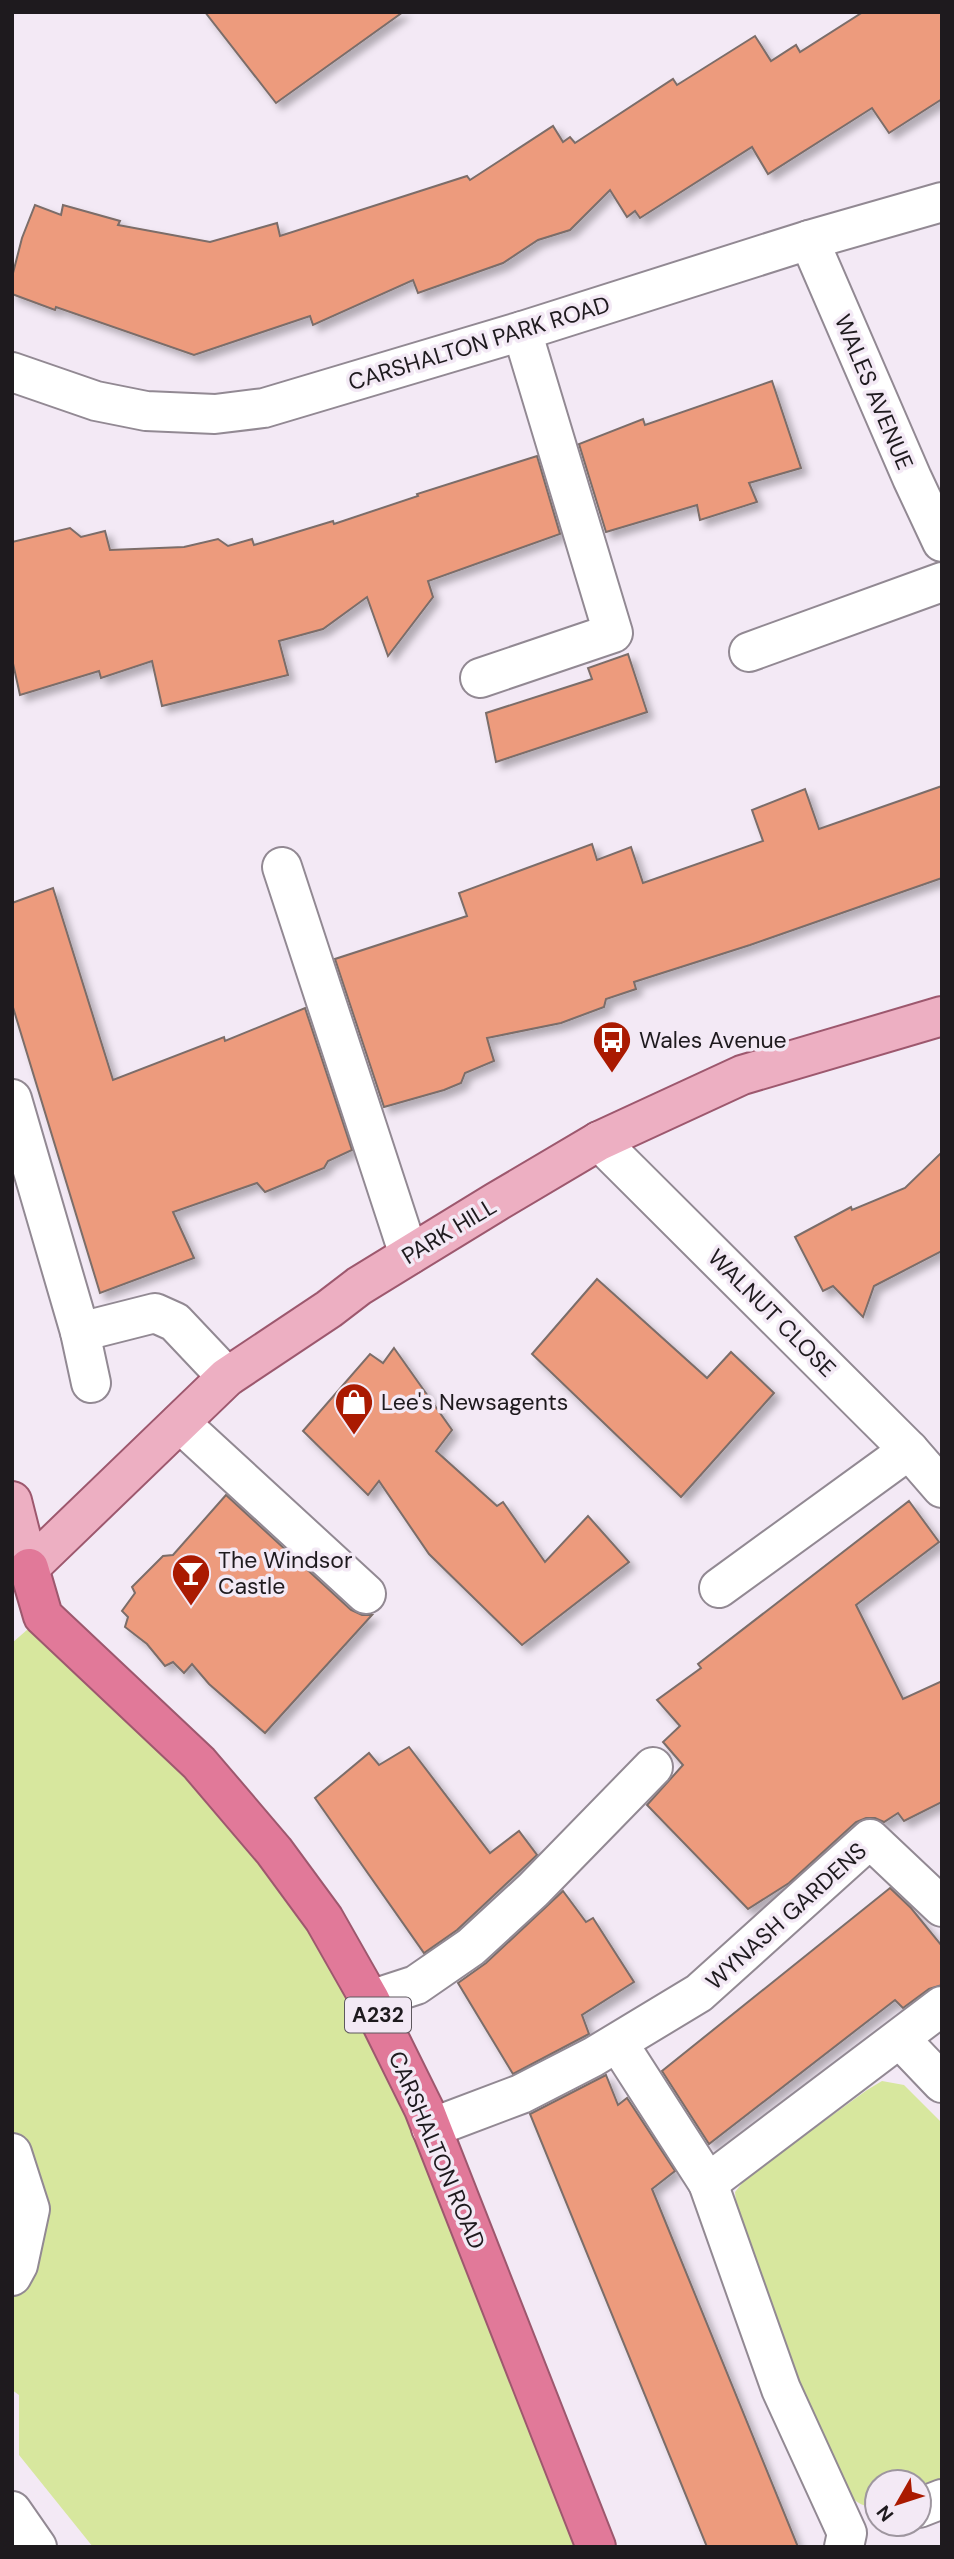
<svg xmlns="http://www.w3.org/2000/svg" width="954" height="2559" viewBox="0 0 954 2559" font-family="'DM Sans',sans-serif">
  <defs>
    <filter id="shadow"><feDropShadow dx="6" dy="6" stdDeviation="3.5" flood-color="#0004"/></filter>
  </defs>
  <rect width="100%" height="100%" fill="#f3e9f5"/>
  <g fill="#d7e79e">
    <path d="M43,1616L178,1752L295,1900L355,2002L417,2132L583,2547H93L19,2455V2395L12,2390V1643Z"/>
    <path d="M882,2081L904,2085L942,2123V2483L919,2493V2482H877V2507C849,2509 837,2478 826,2457L737,2211L735,2192L747,2177L867,2090Z"/>
  </g>
  <g fill="#ed9b7d" stroke="#7b6d69" stroke-width="2" filter="url(#shadow)">
    <path d="M205,12H403L276,103Z"/>
    <path d="M863,12H942V99L889,133L872,108L768,174L752,147L640,218L635,211L627,217L610,190L570,230L538,240L503,263L418,293L413,280L313,325L310,316L194,355L56,307L55,310L12,294V277L22,238L35,205L61,215L63,205L120,221L118,225L210,242L277,223L280,236L467,176L470,180L553,126L563,142L570,137L575,143L673,79L677,85L755,36L771,61L796,45L800,52Z"/>
    <path d="M772,381L801,468L749,483L757,502L700,520L697,505L606,532L579,444L643,419L645,425Z"/>
    <path d="M537,456L560,534L428,581L433,597L388,656L367,597L323,629L279,641L288,675L162,706L152,661L101,678L99,671L20,695L12,659V542L70,528L81,537L105,531L110,550L184,547L218,539L228,546L252,539L254,545L333,521L334,524L418,496L417,494Z"/>
    <path d="M628,654L647,712L496,762L486,713L592,679L588,668Z"/>
    <path d="M942,786V878L750,945L634,982L636,989L606,999L604,1007L561,1023L487,1038L494,1061L465,1073L461,1083L444,1090L384,1107L335,959L467,916L459,893L592,844L597,860L631,847L643,883L763,841L752,810L805,789L819,829Z"/>
    <path d="M53,888L113,1080L224,1037L225,1041L305,1008L352,1150L328,1161L324,1168L265,1192L257,1183L173,1212L194,1258L100,1293L12,1004V903Z"/>
    <path d="M942,1152V1251L874,1286L863,1317L833,1286L823,1291L795,1237L851,1207L852,1210L905,1188Z"/>
    <path d="M597,1279L707,1378L731,1352L774,1393L681,1497L532,1354Z"/>
    <path d="M394,1348L452,1430L436,1451L497,1506L503,1502L545,1562L588,1516L629,1562L522,1645L429,1554L379,1481L368,1495L303,1431L370,1354L383,1363Z"/>
    <path d="M226,1495L351,1610L362,1615H372L265,1733L209,1684L192,1664L184,1673L173,1662L165,1666L147,1644L125,1627L128,1617L122,1611L135,1593L132,1587L163,1556L173,1555Z"/>
    <path d="M909,1501L939,1542L856,1605L903,1699L942,1681V1802L904,1821L898,1813L884,1822L875,1818H866L856,1822L789,1883L748,1909L647,1805L683,1765L663,1742L680,1726L657,1700L701,1668L698,1664Z"/>
    <path d="M409,1747L490,1853L519,1831L537,1855L457,1930L424,1953L315,1798L369,1753L379,1765Z"/>
    <path d="M890,1888L911,1908L942,1946V1985L929,1989L903,2008L895,2000L709,2144L662,2071Z"/>
    <path d="M563,1891L586,1922L593,1918L634,1982L582,2015L589,2034L513,2074L458,1983L486,1963Z"/>
    <path d="M606,2075L618,2105L627,2098L675,2171L652,2189L798,2547H707L530,2114Z"/>
  </g>
  <g fill="none" stroke-linecap="round" stroke-linejoin="round">
    <g stroke="#928993" stroke-width="42">
      <g id="minor">
        <path d="M809,240L912,478L942,542"/>
        <path d="M12,372L96,401L146,411L215,414L264,408L522,331L809,240L942,202"/>
        <path d="M749,652L942,582"/>
        <path d="M480,678L613,633L522,331"/>
        <path d="M282,867L409,1255"/>
        <path d="M12,1099L80,1332L91,1383"/>
        <path d="M599,1141L909,1450L942,1488"/>
        <path d="M80,1332L155,1313L175,1322L227,1377"/>
        <path d="M180,1423L366,1594"/>
        <path d="M719,1588L909,1450"/>
        <path d="M370,2000L416,1985L471,1947L533,1890L653,1767"/>
        <path d="M900,2039L942,2083"/>
        <path d="M618,2043L708,2183L942,2006"/>
        <path d="M431,2128L521,2094L593,2057L699,1993L870,1839L942,1907"/>
        <path d="M12,2153L30,2209L18,2265L12,2276"/>
        <path d="M708,2183L781,2389L847,2533L844,2547"/>
        <path d="M919,2508L942,2499"/>
        <path d="M12,2511L37,2547"/>
      </g>
    </g>
    <g stroke="#9d586e" stroke-width="42">
      <path id="major" d="M12,1501L29,1568L227,1377L329,1309L359,1286L496,1202L599,1141L742,1075L942,1016"/>
    </g>
    <g stroke="#9d586e" stroke-width="42">
      <path id="highway" d="M29,1568L43,1616L199,1763L274,1851L324,1919L370,2000L424,2109L596,2547"/>
    </g>
    <use href="#minor" stroke="#fff" stroke-width="38"/>
    <use href="#major" stroke="#edafc2" stroke-width="38"/>
    <use href="#highway" stroke="#e17999" stroke-width="38"/>
  </g>
  <defs>
    <g id="bus-pin" transform="scale(2.0125)"><path d="M0 17L-7.5 6A9.5 9.5 0 1 1 7.5 6Z" fill="#aa1a01" stroke="#f3e9f5"/><path d="M-5-6H5V4H4V6H2V4H-2V6H-4V4H-5ZM-3.5-4V0h7V-4ZM-3.5 1.2v1.5H-2V1.2ZM2 1.2v1.5H3.5V1.2Z" fill="#fff"/></g>
    <g id="shop-pin" transform="scale(2.0125)"><path d="M0 17L-7.5 6A9.5 9.5 0 1 1 7.5 6Z" fill="#aa1a01" stroke="#f3e9f5"/><path d="M-5-2.5h2.3a2.7 3.5 0 0 1 5.4 0H5L5.5 6h-11ZM-1.5-2.5h3a1.5 2.3 0 0 0-3 0Z" fill="#fff"/></g>
    <g id="bar-pin" transform="scale(2.0125)"><path d="M0 17L-7.5 6A9.5 9.5 0 1 1 7.5 6Z" fill="#aa1a01" stroke="#f3e9f5"/><path d="M-6-5H6L.8 .8V4.5H3.5V6h-7V4.5H-.8V.8Z" fill="#fff"/></g>
  </defs>
  <g fill-rule="evenodd">
    <use href="#bus-pin" x="612" y="1040"/>
    <use href="#shop-pin" x="354" y="1402"/>
    <use href="#bar-pin" x="191" y="1573"/>
  </g>
  <g text-anchor="middle" dominant-baseline="central" stroke-width="7" stroke-linejoin="round" paint-order="stroke">
    <rect fill="#f3e9f5" stroke="#5e585e" stroke-width="2" x="345" y="1997.5" width="66" height="35" rx="5"/>
    <g font-size="21" font-weight="bold" fill="#1e1a1e">
      <text x="378" y="2015">A232</text>
    </g>
    <g font-size="23" fill="#1e1a1e" stroke="#f3e9f5">
      <text transform="translate(479 343) rotate(-17)">CARSHALTON PARK ROAD</text>
      <text transform="translate(874 392) rotate(67)">WALES AVENUE</text>
      <text transform="translate(449 1231) rotate(-31)">PARK HILL</text>
      <text transform="translate(772 1313) rotate(45)">WALNUT CLOSE</text>
      <text transform="translate(786 1916) rotate(-42)">WYNASH GARDENS</text>
      <text transform="translate(437 2150) rotate(67)">CARSHALTON ROAD</text>
    </g>
    <g font-size="23" fill="#1e1a1e" stroke="#f3e9f5" text-anchor="start">
      <text x="639" y="1040">Wales Avenue</text>
      <text x="381" y="1402">Lee's Newsagents</text>
      <text x="218" y="1560">The Windsor<tspan x="218" dy="26">Castle</tspan></text>
    </g>
  </g>
  <rect width="954" height="2559" fill="none" stroke="#1e1a1e" stroke-width="28"/>
  <g transform="translate(898 2503) rotate(231)"><circle r="33" fill="#f3e9f5" stroke="#9e969f" stroke-width="2"/>
  <path d="M0-5L12 26L0 18L-12 26Z" fill="#aa1a01"/>
  <text y="-10" font-size="19" font-weight="bold" text-anchor="middle" fill="#1e1a1e">N</text>
  </g>
</svg>
